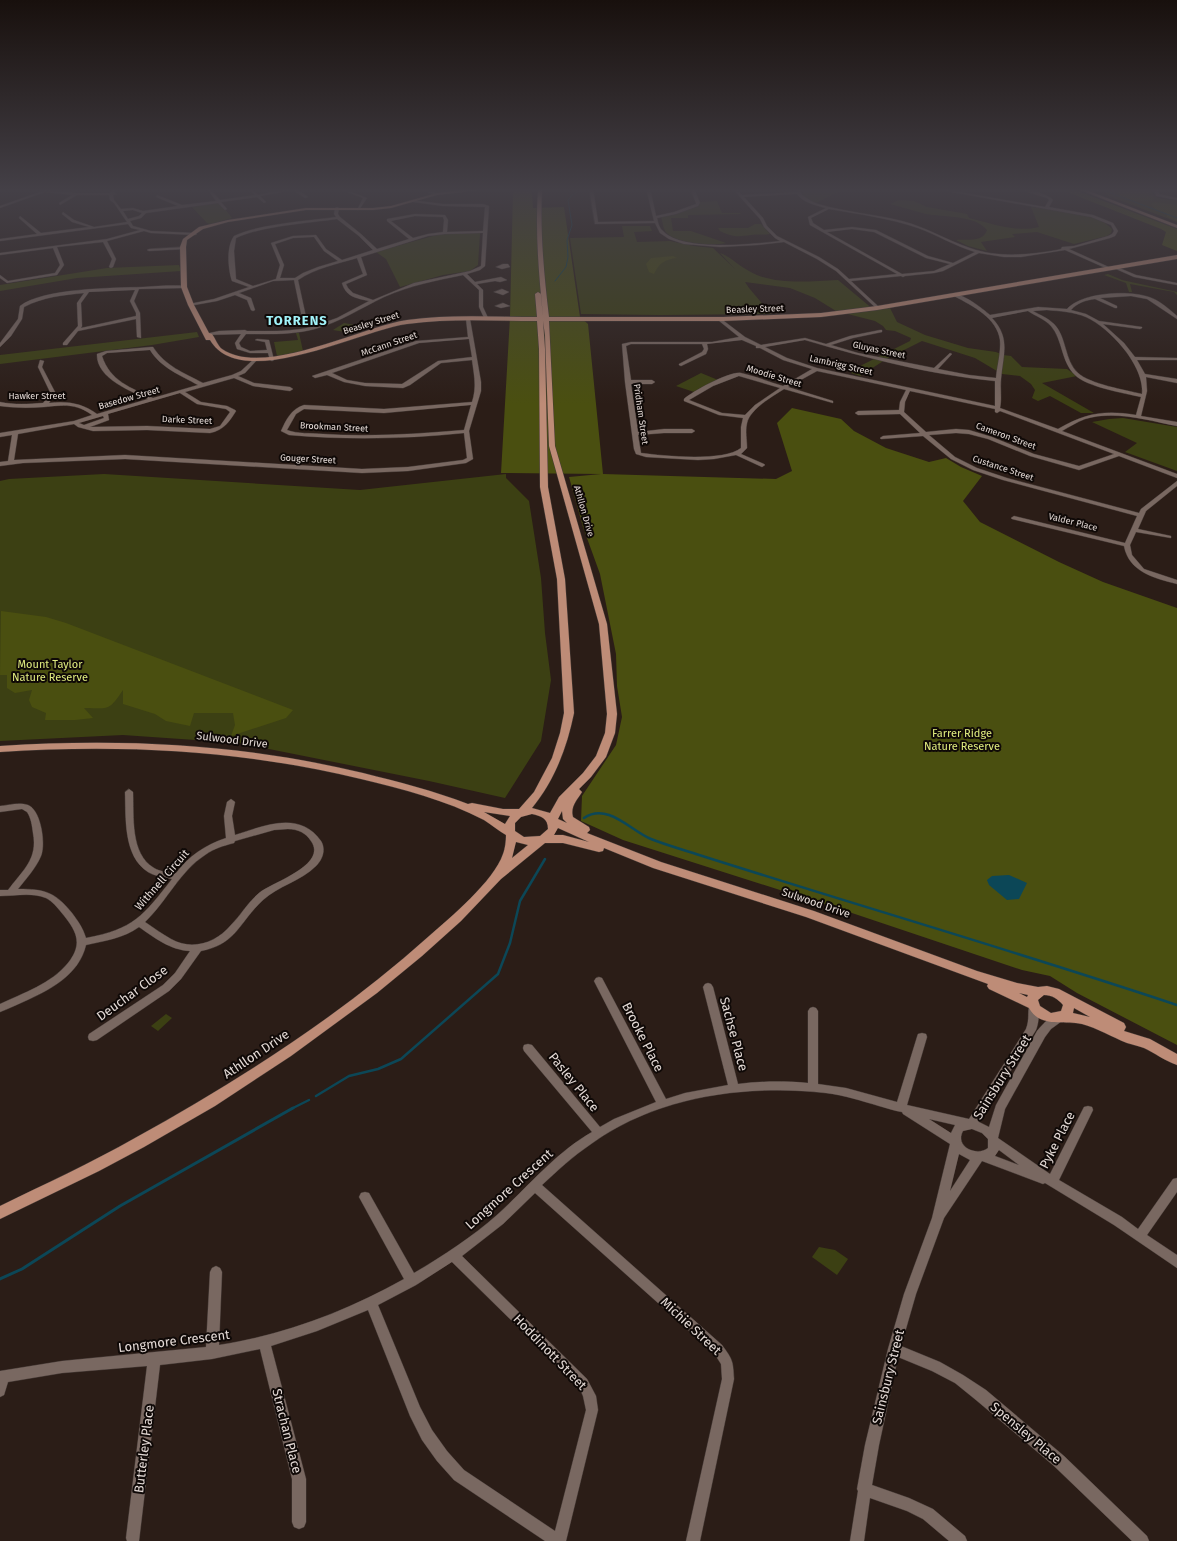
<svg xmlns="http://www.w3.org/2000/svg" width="1177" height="1541" viewBox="0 0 1177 1541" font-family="'Fira Sans',sans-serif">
  <rect width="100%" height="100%" fill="#2b1d17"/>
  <g fill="#3c4013">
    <path d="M801,188H843L844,189L816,203C809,200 801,196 801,188Z"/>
    <path d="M1130,188H1153V195L1161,199L1177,200V222L1106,195L1105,192Z"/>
    <path d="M899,200L914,201L927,207L967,214L969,218C990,223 1017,233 1039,227L1031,207C1052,210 1099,213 1112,229L1111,233L1107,236L1074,244L1037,232L1012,234L1015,237L981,242L987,251L968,246L956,240C967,239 983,243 987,230C976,215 943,217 926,214C914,211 902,207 890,204Z"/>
    <path d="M717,201L722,213H740L741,214L688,215V218H671L673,231H691L726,243C713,246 674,244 665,231C663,227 662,220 661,216L673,215L699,206L700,202Z"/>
    <path d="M218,202L225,209L232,218L211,224L207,223L191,206Z"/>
    <path d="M755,224H761L770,234C764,235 756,234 751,235C738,237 732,237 720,231L718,228H748Z"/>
    <path d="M622,226H650L652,231L634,232L637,242L670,241L694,246L713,248L735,269L720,253C731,257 739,266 749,271C774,286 811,281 838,280L874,310L890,308L897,322L925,335L968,348L996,352L1003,355L1011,356L1022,367L1067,369L1077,376L1042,383L1094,413H1081L1050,396L1038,401L1032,398L1035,390L1031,384L1020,376L1002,374L975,358L922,341L888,358L860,376L851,373L854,369L910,341L911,338L895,331L886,330L883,326L875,321L836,311L815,298L790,288L745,282L749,288L771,314L661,315L581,314L570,238L624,237Z"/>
    <path d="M480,233L478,265L470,271L443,275L400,287L386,259L376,252L440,234Z"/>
    <path d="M179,265L181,271L77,278L0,291V285L107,268Z"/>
    <path d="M1108,274L1122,280L1177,292V295L1174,292L1130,284L1132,292H1129L1126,283L1104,275Z"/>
    <path d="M344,323L361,326L351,333L333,330Z"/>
    <path d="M197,332L199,337L152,345L0,364V355Z"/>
    <path d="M296,333H299L303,351L277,356L274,342L298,340Z"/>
    <path d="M701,373L718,380L694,392L676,386Z"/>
    <path d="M1123,418L1177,427V471L1125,452L1137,443L1092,422L1109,419Z"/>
    <path d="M104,474L360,490L506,474V478L529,501L541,578L545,633L551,680L541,741L505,798L429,781L239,743L123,735L0,741V481L9,479Z"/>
    <path d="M166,1014L172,1018L158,1031L151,1026Z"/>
    <path d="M819,1247L835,1250L848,1259L837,1275L812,1257Z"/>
  </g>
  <g fill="#4a4f10">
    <path d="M1057,188H1070L1177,229V251L1162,245L1166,232L1161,229Z"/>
    <path d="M1144,188L1149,189L1148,195L1154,197L1153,200L1134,201L1120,196L1117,192C1127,189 1135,191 1144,188Z"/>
    <path d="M513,190H525L532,193L533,208L564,207L580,317L588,324L603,474L776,479L792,471L777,423L792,408L841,419L854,431L886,448L929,462L946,458L961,467L982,476L963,501L980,522L1059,562L1103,582L1177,608V1045L1077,993L1050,976L1022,970L846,911L623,840L581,821L582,796L616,745L622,717L617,686L616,654L600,574L583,527L569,477L601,474L501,473L510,317Z"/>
    <path d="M1155,202L1177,205V221L1167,217V214L1155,209L1151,204Z"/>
    <path d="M673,256L677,258C666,259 659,263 654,274L649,272L646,264L651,258Z"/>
    <path d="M1,611L46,617L66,623L293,710L286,718L231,736L235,725L233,713H194L190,726L166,721L155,714L123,704V690C108,712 109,708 84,708L93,718L75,720H45L46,713L32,707L29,700L32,690L15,693L7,688V675H0Z"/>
  </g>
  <path fill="#0c4757" d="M1009,875L1027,883L1019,899L1007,900L989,885L987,880L992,876Z"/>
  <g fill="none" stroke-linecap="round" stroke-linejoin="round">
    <g stroke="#0c4757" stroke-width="1">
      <path d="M1098,188L1177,218"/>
      <path d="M555,281L566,267L568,257L567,240L572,225L568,200L572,195L581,190"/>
    </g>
    <g stroke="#0c4757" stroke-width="2.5">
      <path d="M584,818C608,802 631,831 651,839C666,845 681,849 696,854C856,905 1018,952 1177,1005"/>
      <path d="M316,1096L349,1076L378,1069L401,1059L498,974L510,943L520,901L545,859"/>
      <path d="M291,1109L309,1100"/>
    </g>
    <path stroke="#0c4757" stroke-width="3" d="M0,1279L22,1269L120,1206L293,1108"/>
    <g stroke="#453a36" stroke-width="1">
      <g id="minor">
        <path d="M0,188H4L0,190Z"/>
        <path d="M114,188H118L114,193L117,194L113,195L114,200L121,209L133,208L143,211L178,206L156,197L157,195L182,205L216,201L208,190L210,189L220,200L255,195L247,188H251L258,195L291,188H299L297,189L308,197L305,198L293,190L260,196L266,202L264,203L257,197L221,202L227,209L225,210L218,203L146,213L141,218L130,221L133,226L151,231L195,233L197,234L195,235L151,233L144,231L107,241L116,259L113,267L111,268L109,267L112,259L103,242L57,247L64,265L57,275L7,283L0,278V275L8,281L55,273L60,265L53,248L0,255V253L107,239L140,230L131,228L128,224L0,241V239L37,234L19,218L20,216L41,233L89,227L72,222L62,214L63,212L74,220L94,227L127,222L114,203L110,200L109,195H77L60,205L59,203L72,195L45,192L0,208V206L48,189L49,190L76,193H110ZM133,210L142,213L139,216L128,219L123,211Z"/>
        <path d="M336,188H341L367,198L359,210H357L363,198Z"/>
        <path d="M415,188H421L439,194L436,195Z"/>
        <path d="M589,188H593L598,222L654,221L646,188H650L656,216L674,212L696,204V203L690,188H694L700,203L698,206L676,214L657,218C658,222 659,228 663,231C682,252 753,244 780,241L775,238L764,227L760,219L732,188H736L742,195L797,192L795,188H799L802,195C807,198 812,202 818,204C845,212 874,214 902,221C926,227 946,240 970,248C998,258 1028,255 1057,250L1061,249L1062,247L1074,246L1108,236L1112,234L1114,231L1111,225L1091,217L929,188H937L1045,207L1049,200L1047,198L1014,188C1024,188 1047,193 1053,200L1049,207L1093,215L1113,223L1118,231L1115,236L1110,238L1069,249L1111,268L1112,269L1110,270L1065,250L1021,257H1004L979,253L943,271L934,273L905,276L903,277L901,276L851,281L879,307V309H877L836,271L817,259L784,242L757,245L720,247L684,244L669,239L660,233L655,223L595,224ZM797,194C802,202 817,206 826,208L808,217L810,225L897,274L849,279L838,269L819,257L777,236L767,226L763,218L744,197ZM829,209C858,214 889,218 918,228C937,235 955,246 975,252L953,263L928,256L876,230L852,227L824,230L813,223L811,218ZM852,229L874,232L926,258L950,264L934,271L902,274L827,232Z"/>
        <path d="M1107,188H1118L1092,192L1090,191Z"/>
        <path d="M1154,188H1175L1158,190L1159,194L1177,198V200L1156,196Z"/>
        <path d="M412,200L443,204H483L489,206L485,266L480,270L467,274L475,282L501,277L507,280L500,282L495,281L477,284L483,290V307L489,320H485L479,307V290L463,275C434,281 412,285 384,297C361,308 340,322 315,329C292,335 269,334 246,334L239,343L241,347L250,351L267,350L265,342L255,340L257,339L269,340L274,360L272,361L270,360L268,353H250L237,349L235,343L241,334L207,335L205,334L219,331L245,330L247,331C270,331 293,332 315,326L309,324L302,318L294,280L273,281L239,293L251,298L255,310L253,311L251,310L247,300L235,295L217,301L189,306V304L214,299L249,287L232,281C228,269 226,247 234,236C259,224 307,221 336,217L334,214L335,208L337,207L339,208L338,214L340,217L361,234L377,249L409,239L387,221V219L415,214L445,215L448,220L447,232L483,231L485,207L443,206L413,202ZM415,216L443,217L444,220L443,232L428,234L413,238L391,221ZM337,219L359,236L373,250L342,260L326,249L316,235L293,236L271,243L280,265L276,279L253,286L236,279L234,251L236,238C261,226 309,223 337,219ZM483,233L481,266L470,271L414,283L373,300L353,293L348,288L346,284L367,275L361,257L428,236L445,234ZM314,237L324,251L338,261L318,267L303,273L295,278H280L284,265L275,244L293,238ZM357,258L363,274L342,283C346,297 356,298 369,301L337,318L320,324L313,322L306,317L298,280C316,268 337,264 357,258Z"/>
        <path d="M184,247L185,249L149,251L147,250L149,249Z"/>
        <path d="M503,264H508L510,267L502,269L496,267Z"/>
        <path d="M1117,267L1136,275L1177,283V285L1134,277L1116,269V267Z"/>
        <path d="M186,286V288H184L139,289L134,301L140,313L141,338L137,337L136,319L78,331L67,345H63V343L78,326L77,303L84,293C63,295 43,297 24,307L22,319L11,336L0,347V343L18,319L20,306C43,288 113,288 143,287C157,286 172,285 186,286ZM135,290L130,301L136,313V316L81,328L82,326L81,303L89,292Z"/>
        <path d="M502,289L509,292L503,295L494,292Z"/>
        <path d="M954,294C964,294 983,309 990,315L1038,307L1067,309C1082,292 1129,290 1149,297C1159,300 1169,309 1177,316V319L1147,299L1131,296L1100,298L1117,306V308H1115L1095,299C1086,300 1077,303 1071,310L1086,314L1099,321L1142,327V328L1140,329L1103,324L1124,343L1135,357L1177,358V360H1137L1145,374L1177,379V383L1146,377L1147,391L1141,416L1177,422V426C1147,420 1114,410 1085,419C1077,422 1069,427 1062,431L1177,474V478L1119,456L1079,470L1030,456L988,439L969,434L956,433L929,435L955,457L977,468L1007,478L1139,513L1141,509L1177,481V486L1146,511L1138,529L1171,536V538L1136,532L1130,545L1132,555L1144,569L1177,580V584C1154,578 1129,572 1124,546L1012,519L1011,518L1014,516L1125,543L1137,516L1003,480L973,470L951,459L923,436L881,439L880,438L883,436L920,433L900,414L858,415L855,413L858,411L899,410L900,402L906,390L817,371L788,387L833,401V403L784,389C773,396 750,409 747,423C745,431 747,440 747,448L741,454L764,464L765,465L762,467L736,455L714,459L698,460L646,457L636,454L634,449L625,382L622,344L631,342H712L739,337L718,320V318H720L745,337L761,345L805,338L826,344L850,336L880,330H882V332L853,338L831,345L858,353L934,368L950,353L952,354L938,369L969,375L996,378C997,366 1001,353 1000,340C997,318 973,306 954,296ZM1047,310C1060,311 1074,312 1086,317C1110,328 1145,366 1142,394C1125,390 1090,384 1078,373C1064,360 1067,337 1054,324C1048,318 1040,315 1033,311ZM1028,311C1035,316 1045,319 1051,326C1063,340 1061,362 1075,375C1087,387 1124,393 1141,397L1136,415C1104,410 1086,413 1058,429L1000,408C1002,398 1000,389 1001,379C1003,355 1011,338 992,318ZM742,340L756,346V348H760L783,360L812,369L783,386C769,382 755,376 741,373C730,371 693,391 684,399V401L719,415L743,418L741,427V448C724,462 664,456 641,453L638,435L664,433H692L695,431L692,429H664L638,432L631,384H652L655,382L652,380H631L626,346L631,344H702L704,349L702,352L679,364V365L681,366L706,354L708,349L707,344ZM805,340C866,358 932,375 995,381V406L817,368L787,358L765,347ZM739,376L780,388L755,405L745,415L722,413L689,400L713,386ZM910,391L995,409V412L997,413L1000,411L1114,454L1079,466L1034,454L992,437L969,430L956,429L926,432L904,412L905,402Z"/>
        <path d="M503,303L510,306L501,308L495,306Z"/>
        <path d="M468,318L470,319L481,382V391L469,431L473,459L466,463L408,471L362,473L125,459L23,463L0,466V462L8,461L12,435L0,437V433L74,421L92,415C76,403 63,405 44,407C29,408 15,408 0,406V402C15,405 28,404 43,403L48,397L50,392L38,367L40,360L44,361L42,367L55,392L53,397L49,403C67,401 82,403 97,414L148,399C130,391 96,378 97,354L106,351L151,347H153C165,366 184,373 203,383L232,375L241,371L255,358L257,359V360L245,373L238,376L254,383L290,387L293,389L290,391L253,386L234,378L185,392L201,402L227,406L235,410L236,411C229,422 224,430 210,433L147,430L93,431L78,427L74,424L18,434L14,460L125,455L362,469L408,467L463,460L467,458L464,433C405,439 348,440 289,435L281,431C286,420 291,409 304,405L384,409L472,402C477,387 474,375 472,360L441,363L410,385L403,388L365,386L344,382L327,375L315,378L312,376L416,341L468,337L466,319ZM469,339L472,357L438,361L402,384L365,383L347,380L332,373L419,343ZM150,350C161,368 180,375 198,385L153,398C131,388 110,381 102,356L107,353ZM180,393L197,404L226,409L230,412L220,426L210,429L147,426L90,427L109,420L108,414ZM471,405L464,430C417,434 370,437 323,434C312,433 297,434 287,430L296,414L304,409L384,413ZM103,416L104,418L84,425L79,423Z"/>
        <path d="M129,789L133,792C134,816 130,854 154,868C160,872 169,872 176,873C189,856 205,845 226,838L224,816L227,802L231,799L235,802L232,816L235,835C264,826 299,810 321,841C326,849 323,859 316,866C301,881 278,886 263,900C239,922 237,944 201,951L181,979L169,991L97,1040L93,1041L89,1040L88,1037L89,1034L163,985L175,973L190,951C170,950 155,938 139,927C124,938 104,941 86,945C79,975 50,990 23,1002C16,1005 8,1009 0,1012V1004C23,993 51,984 68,963C84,943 76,930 61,912C57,907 52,901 46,898C32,892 14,896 0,896V890H8C23,870 38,859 33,833C32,825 31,818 27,812L22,809L0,812V806C9,805 19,802 28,805C41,810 46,844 41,856C36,868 26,879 18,889C45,889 55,892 72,913C78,921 83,928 86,938C134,929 143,916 172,879C164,877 154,876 148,872C123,856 126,818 125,792ZM288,829C298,829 306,833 311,841C328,865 273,882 259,893C248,902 241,915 231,925C216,943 192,951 171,939C162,934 154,928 145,922C167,901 180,871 205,855C215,848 223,846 234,843L235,841L274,830Z"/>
        <path d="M599,977L602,978L666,1099L685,1093L728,1085L703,987L705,984L708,983L711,984L713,987L738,1084C761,1081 785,1081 808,1083V1011L810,1008L813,1007L816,1008L818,1011V1084L846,1088L897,1102L917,1037L918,1034L922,1033L926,1034L927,1037L907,1105L969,1119L1026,1029C1030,1019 1027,1011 1030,1003L1033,1002L1036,1003C1040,1012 1039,1022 1036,1030L979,1122L989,1127L996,1105L1037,1031C1043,1024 1053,1012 1062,1015L1064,1018L1062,1021L1051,1029L1045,1037L1005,1109L998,1138L1050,1174L1084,1107L1088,1106L1092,1107L1093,1110L1059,1180L1122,1217L1138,1229L1173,1179L1177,1178V1192L1147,1235L1177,1255V1268L1114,1225L1045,1183L1043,1184L982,1161L944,1218L916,1294L901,1346L940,1362L963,1375L986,1390L1064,1456L1147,1536L1149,1541H1132L1054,1466L976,1400L955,1383L932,1371L898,1357L879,1445L872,1485L909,1498L933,1509L965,1536L967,1541H949L923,1519L907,1511L870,1498L864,1541H850L858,1491L857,1489L865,1445L888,1349L904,1294L932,1218L950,1144L903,1114L902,1112C895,1111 887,1108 879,1106C862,1101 844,1095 826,1093C746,1084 657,1096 591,1144C573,1156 557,1171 542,1185L722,1345C733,1360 733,1361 734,1379L700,1541H686L722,1379L721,1364L714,1353L535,1193L503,1224L462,1256L587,1379L596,1396L598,1410L566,1541H545L454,1480L437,1461L422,1440L410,1416L368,1310L317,1331L271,1346L306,1479V1522L304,1527L299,1529L294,1527L292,1522V1479L260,1349L212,1359L160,1365L139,1541H127L126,1538L147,1366L62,1373L8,1382L4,1395L0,1397V1371L62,1361L206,1347L210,1272L212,1268L216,1266L220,1268L222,1272L219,1345C284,1335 347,1311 404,1279L359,1197L361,1193L365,1192L369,1193L414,1273C443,1256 472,1237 497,1215C528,1187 555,1153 592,1132L524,1051L523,1048L524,1045L528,1044L532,1045L600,1127L614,1119L656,1102L594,981L596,978ZM929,1119L955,1125L951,1133ZM972,1129L982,1133L988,1139V1148C977,1157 954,1147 963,1131ZM999,1150L1019,1165L995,1156ZM959,1154L970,1160L950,1191ZM452,1262L579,1387L583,1396L586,1410L555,1531L464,1470L447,1451L432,1430L420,1407L378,1305L416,1285Z"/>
      </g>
    </g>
    <g stroke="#453a36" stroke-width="1">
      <g id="major">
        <path d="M477,188H598L596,189L542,190C540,232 544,275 549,317H723L821,313L877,306L1177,255V259L877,310L821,317L723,321H549L555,446L607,624L617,714L615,733L606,757L591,777L579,789L582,792C577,800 570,807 573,817L589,827L590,830L587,833L661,862L814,911L977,971L1017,983L1038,987L1047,986L1059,989L1124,1023L1126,1027L1124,1031L1150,1039L1177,1054V1065C1165,1061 1155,1053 1144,1048C1139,1046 1133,1045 1127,1043C1112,1037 1097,1028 1082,1024C1063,1020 1040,1028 1029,1008L989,989L987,986L988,984L806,917L653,868L604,848L603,851L599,852L563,843H545L501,879L461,921L422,956L377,993L291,1056L215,1106L144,1147L99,1171L0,1219V1206C45,1184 91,1163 135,1138C238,1081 340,1016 428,937C450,918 494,881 503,854C505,849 506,841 506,835C499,831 492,825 484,820C446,800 402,789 361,779C241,750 123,744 0,752V746C124,738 242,744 363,773C399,782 434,791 468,804L472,803L503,809H519L534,792L552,758L560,733L564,713L557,579L540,487L539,349L537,321C494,321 450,318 407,324C361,330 241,393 210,340H206L188,305L181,287L180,247L183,239L199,227L228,220L306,208H373L391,206L437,193ZM481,190H538C535,232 539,275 543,317L541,294L538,292L535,294L537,317C494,317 449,314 407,320C360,327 264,378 222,349C218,346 215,338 212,334L209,333L194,305L187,287L186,247L187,240L203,229L228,222L306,210H373L391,208L437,195ZM543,321L545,335L549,446L599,624L607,714L605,733L596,756L583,773L559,797L550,813L532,808C555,780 567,747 574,713L565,579L548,487L545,349ZM562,811L563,819L567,823L558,819ZM484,812L510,816L505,824ZM532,814C541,816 548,818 548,829L540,836L524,837L515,831V823L521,817ZM558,828L589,842L563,835H554ZM516,842L528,845L512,858ZM1019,993L1028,995L1027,997ZM1044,995C1052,995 1058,999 1063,1005L1061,1011L1051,1013L1040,1006L1038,1000ZM1074,1008L1090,1017L1073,1013Z"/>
        <path d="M1075,188H1081L1177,225V228Z"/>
      </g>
    </g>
    <use href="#minor" fill="#796861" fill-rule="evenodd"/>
    <use href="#major" fill="#be8c77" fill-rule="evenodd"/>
  </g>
  <linearGradient id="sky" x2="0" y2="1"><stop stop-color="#18100d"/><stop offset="0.47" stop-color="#444047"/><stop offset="1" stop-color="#444047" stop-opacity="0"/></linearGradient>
  <rect width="1177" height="404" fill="url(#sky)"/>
  <g text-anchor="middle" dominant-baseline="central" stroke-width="4" stroke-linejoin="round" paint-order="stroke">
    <g font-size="9" fill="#e4dad6" stroke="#0f0907">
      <text transform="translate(755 309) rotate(-2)">Beasley Street</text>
      <text transform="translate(371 323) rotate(-17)">Beasley Street</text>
      <text transform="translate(389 344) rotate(-19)">McCann Street</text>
      <text transform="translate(879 350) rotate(12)">Gluyas Street</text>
      <text transform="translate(841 365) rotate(13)">Lambrigg Street</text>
      <text transform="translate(774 376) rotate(17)">Moodie Street</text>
      <text x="37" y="396">Hawker Street</text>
      <text transform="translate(129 398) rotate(-16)">Basedow Street</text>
      <text transform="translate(641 414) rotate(82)">Pridham Street</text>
      <text transform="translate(187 420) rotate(2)">Darke Street</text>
      <text transform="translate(334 427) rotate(3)">Brookman Street</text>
      <text transform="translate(1006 436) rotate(20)">Cameron Street</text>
      <text transform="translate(308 459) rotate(3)">Gouger Street</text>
      <text transform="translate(1003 468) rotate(18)">Custance Street</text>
      <text transform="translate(584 511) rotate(74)">Athllon Drive</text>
      <text transform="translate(1073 522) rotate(14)">Valder Place</text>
    </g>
    <g font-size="11" fill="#e0ec7f" stroke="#0f0907">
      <text x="50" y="664">Mount Taylor<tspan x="50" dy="13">Nature Reserve</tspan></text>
      <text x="962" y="733">Farrer Ridge<tspan x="962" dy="13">Nature Reserve</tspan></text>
    </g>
    <g font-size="11" fill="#e4dad6" stroke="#0f0907">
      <text transform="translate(232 740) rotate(7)">Sulwood Drive</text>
      <text transform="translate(162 880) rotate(-49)">Withnell Circuit</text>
      <text transform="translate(816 903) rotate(19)">Sulwood Drive</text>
    </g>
    <g font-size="13" font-weight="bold" letter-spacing="1" fill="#a1f3fa" stroke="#0f0907">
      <text x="297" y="320">TORRENS</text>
    </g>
    <g font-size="13" fill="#e4dad6" stroke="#0f0907">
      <text transform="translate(132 993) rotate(-36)">Deuchar Close</text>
      <text transform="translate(734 1034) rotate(75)">Sachse Place</text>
      <text transform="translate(643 1037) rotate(63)">Brooke Place</text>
      <text transform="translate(256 1054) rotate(-34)">Athllon Drive</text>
      <text transform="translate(1002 1077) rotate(-58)">Sainsbury Street</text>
      <text transform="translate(574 1082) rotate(51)">Pasley Place</text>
      <text transform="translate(1057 1140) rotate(-63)">Pyke Place</text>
      <text transform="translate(509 1189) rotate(-42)">Longmore Crescent</text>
      <text transform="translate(691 1326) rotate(43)">Michie Street</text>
      <text transform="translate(174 1341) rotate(-7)">Longmore Crescent</text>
      <text transform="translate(550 1352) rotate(46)">Hoddinott Street</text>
      <text transform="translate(888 1377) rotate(-76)">Sainsbury Street</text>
      <text transform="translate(287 1431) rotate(76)">Strachan Place</text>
      <text transform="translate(1026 1433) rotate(40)">Spensley Place</text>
      <text transform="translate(144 1449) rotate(-83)">Butterley Place</text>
    </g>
  </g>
</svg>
